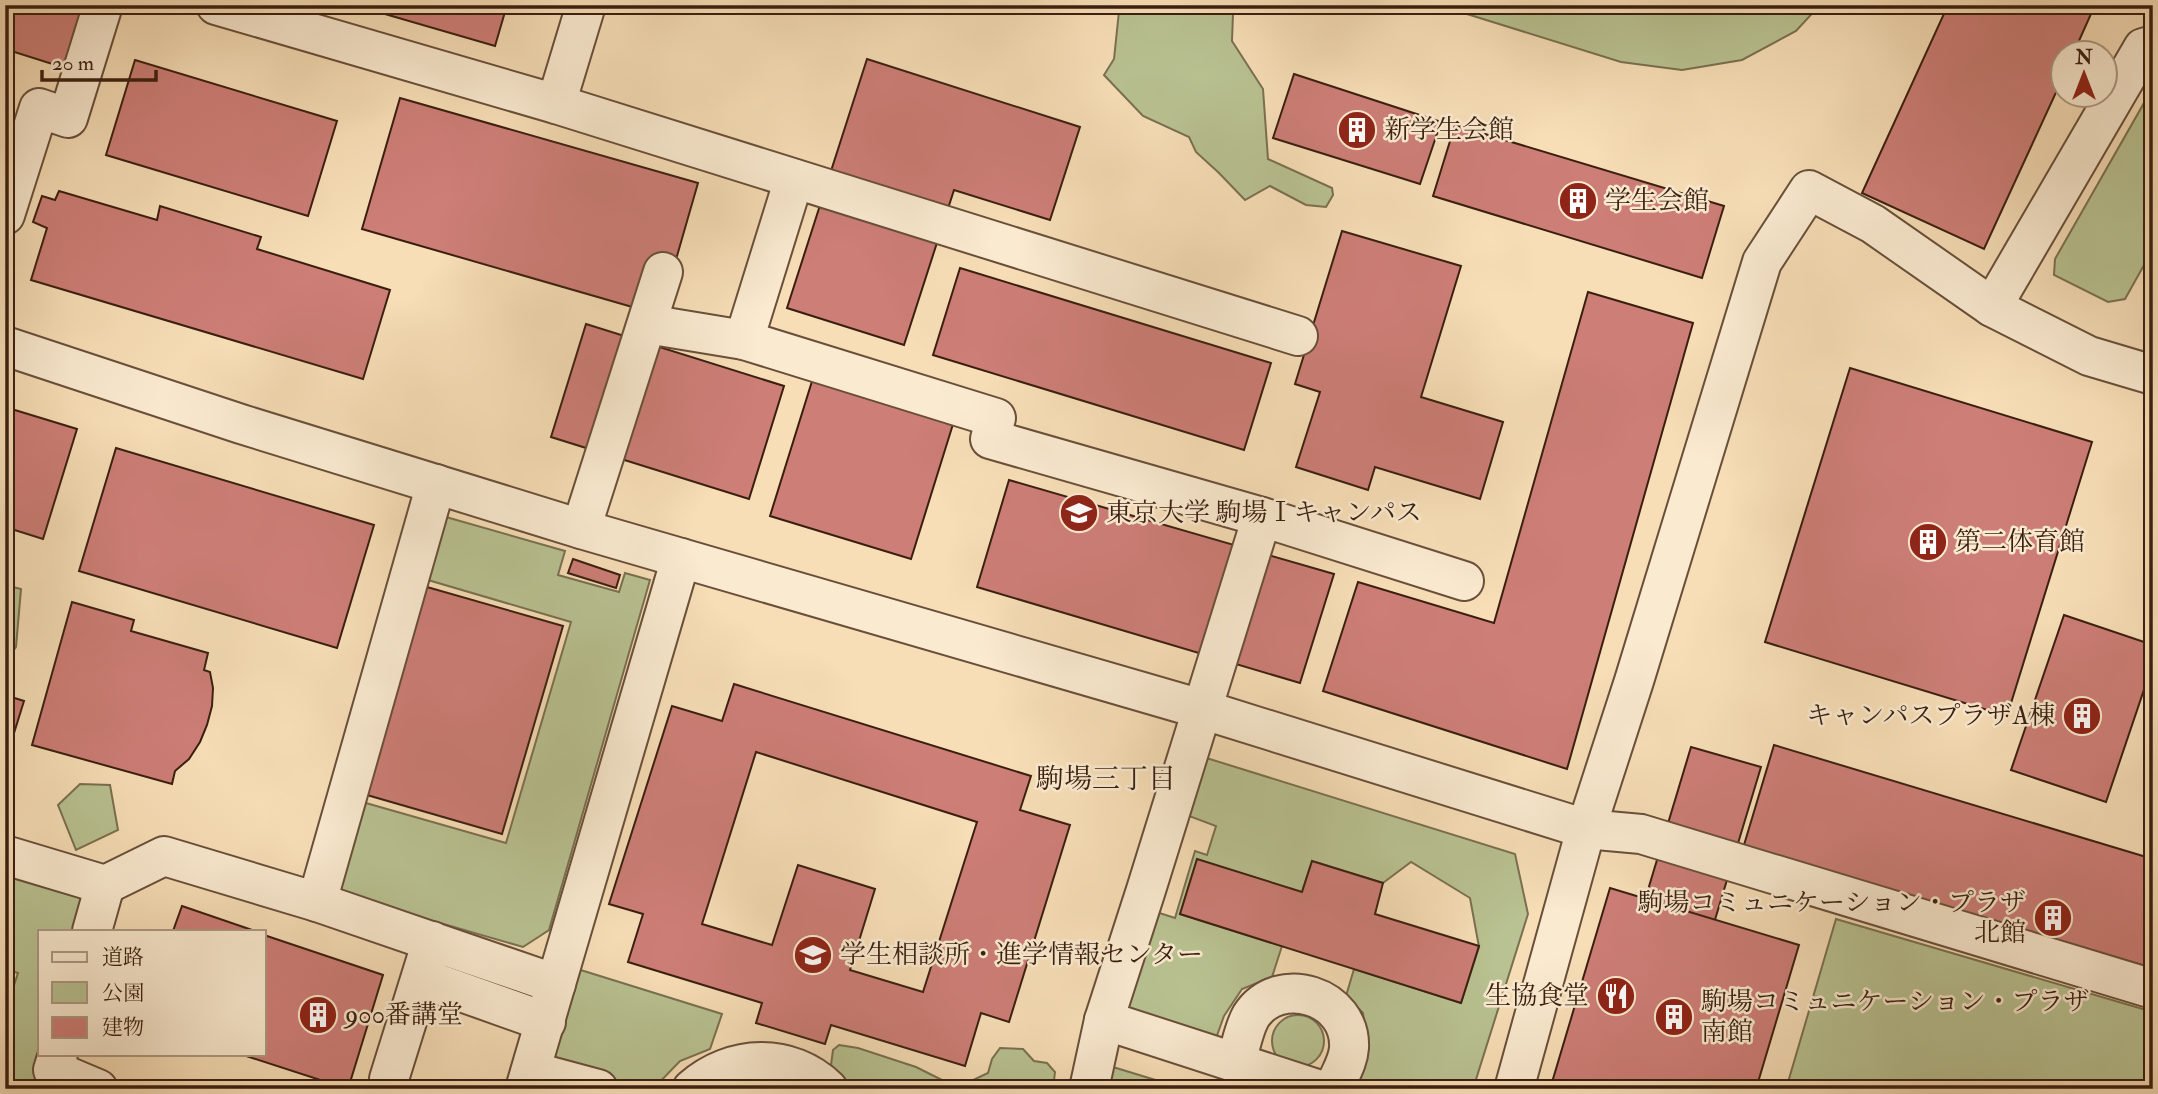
<svg xmlns="http://www.w3.org/2000/svg" width="2158" height="1094" viewBox="0 0 2158 1094" font-family="'IM FELL Double Pica','Noto Serif JP',serif">
  <rect width="100%" height="100%" fill="#f7deb7"/>
  <filter id="stains"><feTurbulence type="fractalNoise" baseFrequency=".00286" numOctaves="4"/><feColorMatrix values="0 0 0 0 .2 0 0 0 0 .09 0 0 0 0 .02 0 0 0 .5 -.17"/></filter>
  <radialGradient id="worn" r=".72"><stop offset=".6" stop-color="#630" stop-opacity="0"/><stop offset="1" stop-color="#630" stop-opacity=".3"/></radialGradient>
  <g fill="#b9c292" stroke="#7a7051" stroke-width="2">
    <path d="M1055,5H1205L1233,14L1232,41L1263,89L1268,159L1332,188L1333,195L1326,207L1306,205L1270,186L1245,200L1219,173L1196,152L1189,137L1143,116L1104,75L1114,59L1119,11Z"/>
    <path d="M1438,5H1820L1796,31L1742,60L1682,70L1621,62Z"/>
    <path d="M2153,101V249L2125,299L2108,302L2054,275L2055,259L2144,103Z"/>
    <path d="M446,517L565,551L558,575L619,592L625,573L650,580L549,930L523,947L333,892L359,801L506,843L571,622L428,580Z"/>
    <path d="M5,585L21,589L16,647L5,663Z"/>
    <path d="M1200,756L1515,854L1528,914L1473,1089H1354L1365,1028L1363,1013L1346,996L1354,969L1461,1003L1479,947L1470,898L1411,862L1383,883L1312,861L1302,892L1197,860L1180,914L1282,946L1272,977L1242,989L1224,1016L1215,1041L1118,1011L1150,910L1175,918L1195,851L1207,855L1216,826L1181,813Z"/>
    <path d="M80,784L110,785L118,830L76,850L58,805Z"/>
    <path d="M5,862L97,889L86,931H40V1054H52L42,1089H5V1013L18,973L5,969Z"/>
    <path d="M1836,919L2153,1012V1089H1786Z"/>
    <path d="M571,967L722,1014L710,1049L680,1061L653,1089H628L541,1065Z"/>
    <circle cx="1298" cy="1041" r="26"/>
    <path d="M839,1045L858,1048L916,1067L944,1081L967,1083L988,1073L992,1059L1000,1048L1023,1049L1034,1061L1047,1063L1055,1072L1053,1089H851L844,1078L831,1065L833,1050Z"/>
    <path d="M1113,1067L1185,1089H1107Z"/>
  </g>
  <g fill="#cd7e77" stroke="#3a1f10" stroke-width="2" fill-rule="evenodd">
    <path d="M5,5H84L65,68L5,49Z"/>
    <path d="M354,5H507L495,46Z"/>
    <path d="M1948,5H2095L2074,52H2064V75L1984,249L1862,193Z"/>
    <path d="M867,59L1080,127L1050,220L954,190L904,345L787,308Z"/>
    <path d="M135,60L337,121L308,216L106,155Z"/>
    <path d="M1294,74L1441,122L1420,184L1273,138Z"/>
    <path d="M400,98L698,183L660,315L362,229Z"/>
    <path d="M1455,125L1724,206L1702,278L1433,196Z"/>
    <path d="M59,191L157,220L160,206L261,237L257,249L390,290L363,379L31,280L47,228L33,222L42,196L55,200Z"/>
    <path d="M1342,231L1461,266L1421,397L1503,422L1480,499L1375,467L1368,490L1296,467L1320,392L1295,384Z"/>
    <path d="M960,268L1271,363L1244,450L933,355Z"/>
    <path d="M1588,292L1693,323L1567,769L1323,691L1358,582L1494,623Z"/>
    <path d="M586,324L784,386L749,499L551,437Z"/>
    <path d="M1850,368L2092,442L2007,716L1765,642Z"/>
    <path d="M813,378L954,421L911,559L770,516Z"/>
    <path d="M5,407L77,429L43,539L5,527Z"/>
    <path d="M116,448L374,525L337,648L79,571Z"/>
    <path d="M1009,480L1334,574L1300,683L977,587Z"/>
    <path d="M573,559L620,575L616,588L568,573Z"/>
    <path d="M427,587L563,626L502,834L367,795Z"/>
    <path d="M72,602L134,620L131,631L208,653L204,670L210,672L213,688L212,706L207,725L200,742L189,759L175,771L172,784L32,745Z"/>
    <path d="M2064,615L2153,645V663L2106,802L2011,770Z"/>
    <path d="M734,684L1031,776L1020,810L1070,825L1009,1022L981,1013L965,1066L831,1025L825,1044L756,1023L762,1003L628,962L643,914L609,904L672,706L722,721ZM756,752L977,822L923,992L850,970L875,889L798,865L772,945L702,924Z"/>
    <path d="M5,695L24,701L5,762Z"/>
    <path d="M1774,745L2153,859V978L1741,855Z"/>
    <path d="M1691,747L1761,767L1664,1089H1588Z"/>
    <path d="M1197,859L1302,892L1312,861L1383,883L1375,914L1479,946L1461,1003L1180,914Z"/>
    <path d="M1610,888L1799,945L1756,1089H1550Z"/>
    <path d="M182,906L255,931H173Z"/>
    <path d="M264,935L383,975L348,1089L240,1054H264Z"/>
    <path d="M5,976L12,978L5,999Z"/>
  </g>
  <g fill="none" stroke-linecap="round" stroke-linejoin="round">
    <g stroke="#694f3a" stroke-width="42">
      <g id="minor">
        <path d="M216,5L556,104L586,5"/>
        <path d="M556,104L1298,336"/>
        <path d="M794,179L744,340L996,418L990,439L1262,517"/>
        <path d="M5,215L39,108L68,118L103,5"/>
        <path d="M1992,307L2089,356L2153,375"/>
        <path d="M647,324L744,340"/>
        <path d="M5,346L241,424L581,529L1201,709L1586,829L1641,834L2153,989"/>
        <path d="M581,529L663,272"/>
        <path d="M5,855L105,885L164,856L317,902L556,984"/>
        <path d="M317,902L436,484"/>
        <path d="M92,931L105,885"/>
        <path d="M422,978L546,1022"/>
        <path d="M1104,1020L1317,1089"/>
        <path d="M58,1054L53,1070L98,1089"/>
        <path d="M1236,1062C1241,1047 1243,1030 1251,1016C1279,973 1352,996 1349,1048C1348,1063 1339,1075 1334,1089"/>
        <path d="M531,1071L598,1089"/>
        <path d="M392,1089L389,1079L432,941"/>
        <path d="M525,1089L681,558"/>
        <path d="M692,1089C732,1054 790,1052 828,1089"/>
        <path d="M1089,1089L1104,1020L1146,890L1262,517L1464,581"/>
        <path d="M1514,1089L1586,829L1634,681L1762,262L1809,190L1873,224L1992,307L2143,48L2153,45"/>
      </g>
    </g>
    <use href="#minor" stroke="#faead0" stroke-width="38"/>
  </g>
  <defs>
    <g id="building-disc" transform="scale(2.0125)"><circle r="9.5" fill="#8f2418" stroke="#faead0"/><path d="M-4-6H4V6H1V3H-1V6H-4ZM-2.5-4.3h1.7v1.8h-1.7ZM.8-4.3h1.7v1.8H.8ZM-2.5-1h1.7V.8h-1.7ZM.8-1h1.7V.8H.8Z" fill="#fff"/></g>
    <g id="university-disc" transform="scale(2.0125)"><circle r="9.5" fill="#8f2418" stroke="#faead0"/><path d="M0-5L7-2L0 1L-7-2ZM-4 1L0 2.5L4 1V4Q0 6-4 4Z" fill="#fff"/></g>
    <g id="restaurant-disc" transform="scale(2.0125)"><circle r="9.5" fill="#8f2418" stroke="#faead0"/><path d="M-5-6h1v4h1v-4h1v4h1v-4h1v5L-1.5 .5V6h-2V.5L-5-1ZM5-6V6H3V1.5H1.5Q1.5-4 5-6Z" fill="#fff"/></g>
  </defs>
  <g fill-rule="evenodd">
    <use href="#building-disc" x="1357" y="130"/>
    <use href="#building-disc" x="1578" y="201"/>
    <use href="#university-disc" x="1079" y="513"/>
    <use href="#building-disc" x="1928" y="542"/>
    <use href="#building-disc" x="2082" y="716"/>
    <use href="#building-disc" x="2053" y="918"/>
    <use href="#university-disc" x="813" y="955"/>
    <use href="#restaurant-disc" x="1616" y="996"/>
    <use href="#building-disc" x="318" y="1015"/>
    <use href="#building-disc" x="1674" y="1017"/>
  </g>
  <g text-anchor="middle" dominant-baseline="central" stroke-width="5" stroke-linejoin="round" paint-order="stroke">
    <g font-size="26" fill="#3a1f10" stroke="#faead0" text-anchor="start">
      <text x="1384" y="130">新学生会館</text>
      <text x="1605" y="201">学生会館</text>
      <text x="1106" y="513">東京大学 駒場Ⅰキャンパス</text>
      <text x="1955" y="542">第二体育館</text>
      <text x="2055" y="716" text-anchor="end">キャンパスプラザA棟</text>
      <text x="2026" y="903" text-anchor="end">駒場コミュニケーション・プラザ<tspan x="2026" dy="30">北館</tspan></text>
      <text x="840" y="955">学生相談所・進学情報センター</text>
      <text x="1589" y="996" text-anchor="end">生協食堂</text>
      <text x="1701" y="1002">駒場コミュニケーション・プラザ<tspan x="1701" dy="30">南館</tspan></text>
      <text x="345" y="1015">900番講堂</text>
    </g>
    <g font-size="28" fill="#3a1f10" stroke="#faead0">
      <text x="1106" y="779">駒場三丁目</text>
    </g>
  </g>
  <rect width="2158" height="1094" fill="none" stroke="#f7deb7" stroke-width="28"/>
  <rect x="7" y="7" width="2144" height="1080" fill="none" stroke="#3a1f10" stroke-width="3.5"/>
  <rect x="14" y="14" width="2130" height="1066" fill="none" stroke="#3a1f10" stroke-width="2"/>
  <rect x="38" y="930" width="228" height="126" fill="#faead0" stroke="#ad9983" stroke-width="2"/>
  <rect x="52" y="952" width="35" height="10" fill="#faead0" stroke="#ad9983" stroke-width="2"/>
  <text x="102" y="964" font-size="21" fill="#3a1f10">道路</text>
  <rect x="52" y="982" width="35" height="21" fill="#b9c292" stroke="#ad9983" stroke-width="2"/>
  <text x="102" y="1000" font-size="21" fill="#3a1f10">公園</text>
  <rect x="52" y="1017" width="35" height="21" fill="#cd7e77" stroke="#ad9983" stroke-width="2"/>
  <text x="102" y="1034" font-size="21" fill="#3a1f10">建物</text>
  <g transform="translate(2084 74)"><circle r="33" fill="#faead0" stroke="#ad9983" stroke-width="2"/>
  <path d="M0-5L12 26L0 18L-12 26Z" fill="#8f2418"/>
  <text y="-10" font-size="19" font-weight="bold" text-anchor="middle" fill="#3a1f10">N</text>
  </g>
  <path d="M42 70v10h114v-10" fill="none" stroke="#3a1f10" stroke-width="3.5"/>
  <text x="52" y="70" font-size="21" fill="#3a1f10" stroke="#faead0" stroke-width="5" paint-order="stroke">20 m</text>
  <rect width="100%" height="100%" filter="url(#stains)"/>
  <rect width="100%" height="100%" fill="url(#worn)"/>
</svg>
